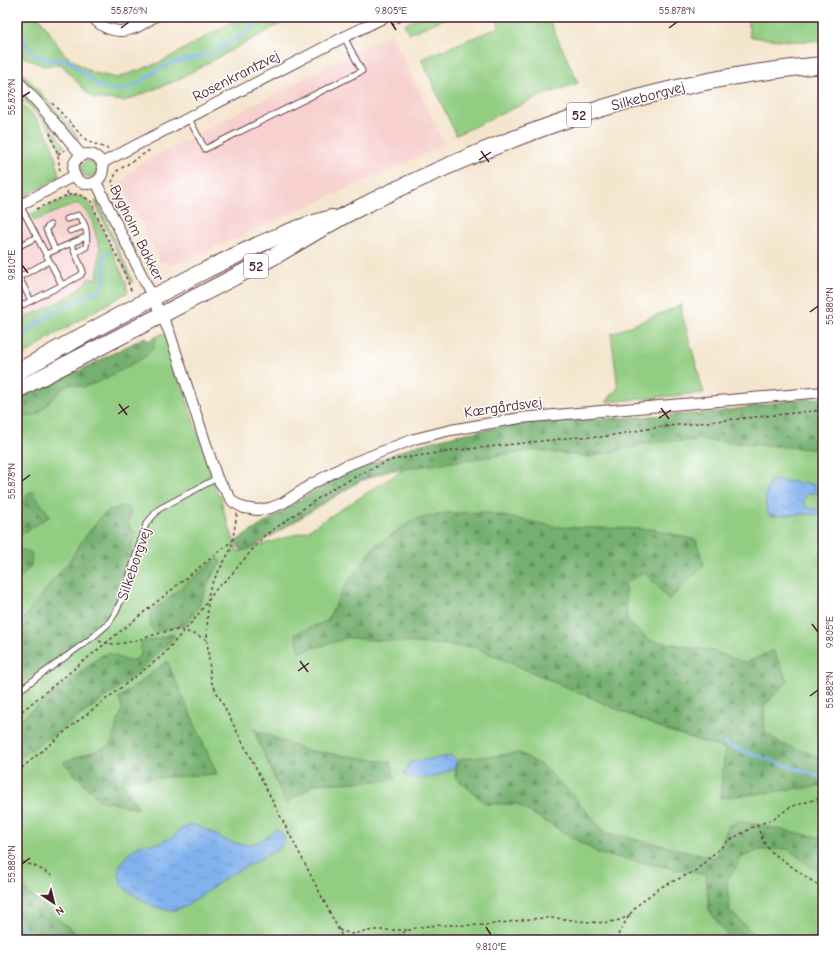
<svg xmlns="http://www.w3.org/2000/svg" width="840" height="957" viewBox="0 0 840 957" font-family="'Comic Neue',sans-serif">
  <defs>
    <pattern id="forest-firs" width="22" height="20" patternUnits="userSpaceOnUse"><rect width="22" height="20" fill="#75b070"/><path d="M5 1l3.5 6h-7zM16 11l3.5 6h-7z" fill="#628f5c"/></pattern>
    <pattern id="water-ripples" width="26" height="14" patternUnits="userSpaceOnUse"><rect width="26" height="14" fill="#81b2ed"/><path d="M2 4q2-2 4 0t4 0M15 11q2-2 4 0t4 0" fill="none" stroke="#6c90c0"/></pattern>
  </defs>
  <rect width="100%" height="100%" fill="#fff"/>
  <filter id="ink" filterUnits="userSpaceOnUse"><feTurbulence type="fractalNoise" baseFrequency=".025" numOctaves="2"/><feDisplacementMap in="SourceGraphic" scale="8" xChannelSelector="R" yChannelSelector="G"/><feConvolveMatrix kernelMatrix="1 2 1 2 8 2 1 2 1" color-interpolation-filters="sRGB"/></filter>
  <filter id="wash" filterUnits="userSpaceOnUse"><feTurbulence type="fractalNoise" baseFrequency=".012" numOctaves="4" result="noise"/><feDisplacementMap in="SourceGraphic" scale="16" xChannelSelector="R" yChannelSelector="G"/><feGaussianBlur stdDeviation="0.9" result="paint"/><feColorMatrix in="noise" values="0 0 0 0 0 0 0 0 0 0 0 0 0 0 0 0 0 1.4 0 .05"/><feComposite in="paint" operator="in"/></filter>
  <g filter="url(#wash)">
    <rect width="100%" height="100%" fill="#f4e5cd"/>
    <g fill="#f7d0cf">
      <path d="M391,33L445,145L173,266L160,261L121,183L138,165Z"/>
      <path d="M77,205L89,218L100,249L97,279H88L83,286L74,292L17,321V230Z"/>
    </g>
    <g fill="#92cd82" stroke="#6e7656">
      <path d="M17,17H39L64,54L91,72L117,78L161,62L241,17H293L177,80L125,101L92,98L61,64L44,66L17,54Z"/>
      <path d="M422,17H448L409,34L404,24Z"/>
      <path d="M496,17H548L578,83L538,97L456,135L421,59L499,27Z"/>
      <path d="M748,17H823V41H790L750,37Z"/>
      <path d="M17,67L66,121L79,138L77,139L17,73Z"/>
      <path d="M17,88L45,117L65,147L59,149C52,126 33,110 17,93Z"/>
      <path d="M17,99C46,129 53,135 59,177L17,201Z"/>
      <circle cx="89" cy="169" r="8"/>
      <path d="M77,196L85,198L91,205L127,284L126,285L128,292L55,334L17,360V321C37,311 76,298 88,279H97L100,249L91,218L79,204H75L34,221L31,214L67,198Z"/>
      <path d="M97,200L133,282L131,283L95,203Z"/>
      <path d="M681,305L683,318L704,393L606,402L618,388L611,334Z"/>
      <path d="M163,333L166,336L217,492L221,497L223,509L238,552L307,531L403,470L524,423L711,413L793,400L823,398V940H17V400L51,382L81,370L145,337L148,341Z"/>
    </g>
    <g fill="url(#forest-firs)" stroke="#60684e">
      <path d="M145,337L148,341L156,337L153,349L145,357L99,382L83,387L71,384L63,388L39,413L17,421V399L51,382L81,370Z"/>
      <path d="M823,398V450L700,440L654,442L588,457L537,450L388,471L360,481L252,548L241,551L236,541L333,479L414,446L456,435L524,423L711,413L793,400Z"/>
      <path d="M30,492H33L50,516L17,537C17,520 17,505 30,492Z"/>
      <path d="M123,506L129,508L131,512L128,523L131,530L136,532C129,554 123,585 113,605C98,637 45,664 17,686V628L53,580L69,562L82,541L101,517L110,510Z"/>
      <path d="M483,512L557,527L652,529L696,540L704,565L669,600L645,572L625,584L627,621L649,640L713,651L746,663L773,650L788,681L764,706L765,732L782,744L823,758L822,786L720,798L725,749L660,728L474,647L348,638L300,652L295,634L327,621L346,584L375,546L413,520L446,513Z"/>
      <path d="M17,548L32,553L31,566L17,582Z"/>
      <path d="M218,558L221,562L210,579L198,608L185,625L154,632C150,627 149,619 151,612Z"/>
      <path d="M173,634L175,636C132,684 70,722 17,759V722L101,656L108,653C122,657 130,668 141,654V643Z"/>
      <path d="M167,661L217,774L122,780L139,809L99,800L63,762L110,746L122,709L119,698Z"/>
      <path d="M253,729L304,750L391,762L395,780L315,784L286,804Z"/>
      <path d="M520,753L541,765L568,790L604,832L716,858L728,826L739,821L823,838V876L788,849L760,850L742,857L727,882L730,911L760,940H730L709,910L706,875L600,854L516,804H486L455,777L456,766L461,759Z"/>
      <path d="M17,883L83,940H17Z"/>
    </g>
    <g fill="url(#water-ripples)" stroke="#66688c">
      <path d="M772,480L813,484L817,493H808C803,499 802,502 807,508L822,510L823,515L806,514L770,516C763,509 766,492 769,483Z"/>
      <path d="M451,756L456,759V766C443,776 418,784 404,774L410,762Z"/>
      <path d="M190,825C201,825 209,831 218,836C239,848 258,848 275,830L280,831L285,839L279,849L230,875L185,907L171,911L155,907L137,897L122,886L118,872L120,864L130,852L140,845L159,843L171,838L181,829Z"/>
    </g>
    <g fill="none" stroke-linecap="round" stroke-linejoin="round">
      <g stroke="#81b2ed" stroke-width="3">
        <path d="M17,17C22,35 25,58 49,59C55,59 64,59 70,62C86,72 94,89 116,90C134,91 152,72 167,65C180,60 193,59 206,55C224,49 249,30 264,17"/>
        <path d="M17,338L54,312L100,289L105,280L104,256L109,252"/>
        <path d="M724,743L735,748L823,778"/>
        <path d="M17,920L26,933L39,940"/>
      </g>
    </g>
  </g>
  <g filter="url(#ink)">
    <g fill="none" stroke-linecap="round" stroke-linejoin="round">
      <g stroke="#643d43" stroke-width="7">
        <g id="service">
          <path d="M188,117L205,149L362,71L344,37"/>
          <path d="M67,219L78,215C87,224 88,235 86,247L75,253"/>
          <path d="M50,225L46,229L55,250"/>
          <path d="M70,231L85,226"/>
          <path d="M17,247L37,237"/>
          <path d="M46,254L86,237"/>
          <path d="M17,273L31,301"/>
          <path d="M19,277L49,261"/>
          <path d="M62,285L81,275L83,271L71,243"/>
          <path d="M17,308L62,285L20,205"/>
          <path d="M17,692L93,637L108,624L116,612L123,596L146,524L159,509L217,478"/>
        </g>
      </g>
      <g stroke="#643d43" stroke-width="12">
        <g id="minor">
          <path d="M93,17C101,29 119,34 132,29C140,27 147,21 154,17"/>
          <path d="M17,80L40,105L82,156"/>
          <circle cx="88" cy="169" r="15"/>
          <path d="M102,163L344,37L385,17"/>
          <path d="M96,182L169,331L217,478L233,502L244,508L258,510L270,508L283,503L312,484L345,466L414,439L451,430L520,418L823,392"/>
          <path d="M17,207L75,175"/>
        </g>
      </g>
      <g stroke="#643d43" stroke-width="18">
        <g id="primary">
          <path d="M17,372C80,337 142,302 206,270C247,250 288,229 332,218"/>
          <path d="M17,390C101,346 186,302 271,258C298,243 324,226 351,212C499,137 656,78 823,65"/>
        </g>
      </g>
      <g stroke="#643d43" stroke-width="1.5" stroke-dasharray="3 3" stroke-linecap="butt">
        <path d="M392,25L410,17"/>
        <path d="M17,64L24,73"/>
        <path d="M17,96L25,105"/>
        <path d="M52,103L87,141L108,149"/>
        <path d="M50,133L58,154L60,172"/>
        <path d="M58,154L65,150"/>
        <path d="M68,195L78,194L91,201L104,232L121,264L132,293"/>
        <path d="M36,209L68,195L67,191"/>
        <path d="M130,227L112,182L117,171L150,150"/>
        <path d="M143,253L156,269L161,279"/>
        <path d="M237,514L231,549L211,585L208,596L207,640L211,681L344,940"/>
        <path d="M99,641C124,651 153,631 178,630C184,630 202,637 207,640"/>
        <path d="M17,715L232,541"/>
        <path d="M17,772L74,724L162,656L197,616L217,588L230,576L264,536L333,488L365,472L391,460L451,451L578,437H601L659,427L823,410"/>
        <path d="M757,825L763,841L770,851L823,889"/>
        <path d="M17,860L37,867L51,875"/>
        <path d="M339,930L352,934L374,930H407"/>
        <path d="M393,940C413,919 458,927 485,925C506,923 527,918 549,918C575,918 606,930 630,915"/>
        <path d="M615,940L630,914L639,904L659,888L695,871L728,841L755,826L774,819L790,807L823,797"/>
      </g>
      <use href="#service" stroke="#fff" stroke-width="5"/>
      <use href="#minor" stroke="#fff" stroke-width="10"/>
      <use href="#primary" stroke="#fff" stroke-width="16"/>
    </g>
  </g>
  <path fill="none" stroke="#4a1f2b" stroke-width="1.5" d="M391,22L396,30M121,28L129,22M669,28L677,22M22,97L30,92M481,151L489,162M479,160L491,152M22,265L28,273M810,312L818,306M119,404L127,415M661,408L669,419M118,414L129,406M659,418L671,410M22,481L30,475M812,624L818,632M300,661L308,672M298,671L309,663M810,696L818,690M22,864L30,858M486,927L491,935"/>
  <g text-anchor="middle" dominant-baseline="central" stroke-width="3" stroke-linejoin="round" paint-order="stroke">
    <g fill="#fff" stroke="#80626b" stroke-width="1">
      <rect x="567" y="103" width="24" height="24" rx="3"/>
      <rect x="244" y="254" width="24" height="24" rx="3"/>
    </g>
    <g font-size="14" font-weight="bold" fill="#4a1f2b">
      <text x="579" y="115">52</text>
      <text x="256" y="266">52</text>
    </g>
    <g font-size="15" fill="#4a1f2b" stroke="#fff">
      <text transform="translate(236 76) rotate(-27)">Rosenkrantzvej</text>
      <text transform="translate(648 96) rotate(-15)">Silkeborgvej</text>
      <text transform="translate(137 233) rotate(64)">Bygholm Bakker</text>
      <text transform="translate(503 407) rotate(-8)">Kærgårdsvej</text>
      <text transform="translate(134 564) rotate(-71)">Silkeborgvej</text>
    </g>
  </g>
  <rect width="840" height="957" fill="none" stroke="#fff" stroke-width="44"/>
  <g transform="translate(54 903) rotate(145)" stroke="#ffffff" stroke-width="3" paint-order="stroke">
  <path d="M0-3L7 15L0 10L-7 15Z" fill="#4a1f2b"/>
  <text y="-6" font-size="11" font-weight="bold" text-anchor="middle" fill="#4a1f2b">N</text>
  </g>
  <rect x="22" y="22" width="796" height="913" fill="none" stroke="#4a1f2b" stroke-width="1.5"/>
  <g font-size="10" text-anchor="middle" fill="#4a1f2b">
    <text x="129" y="14">55.876°N</text>
    <text x="391" y="14">9.805°E</text>
    <text x="677" y="14">55.878°N</text>
    <text transform="translate(11 97) rotate(-90)" y="4">55.876°N</text>
    <text transform="translate(11 265) rotate(-90)" y="4">9.810°E</text>
    <text transform="translate(829 306) rotate(-90)" y="4">55.880°N</text>
    <text transform="translate(11 481) rotate(-90)" y="4">55.878°N</text>
    <text transform="translate(829 632) rotate(-90)" y="4">9.805°E</text>
    <text transform="translate(829 690) rotate(-90)" y="4">55.882°N</text>
    <text transform="translate(11 864) rotate(-90)" y="4">55.880°N</text>
    <text x="491" y="950">9.810°E</text>
  </g>
</svg>
